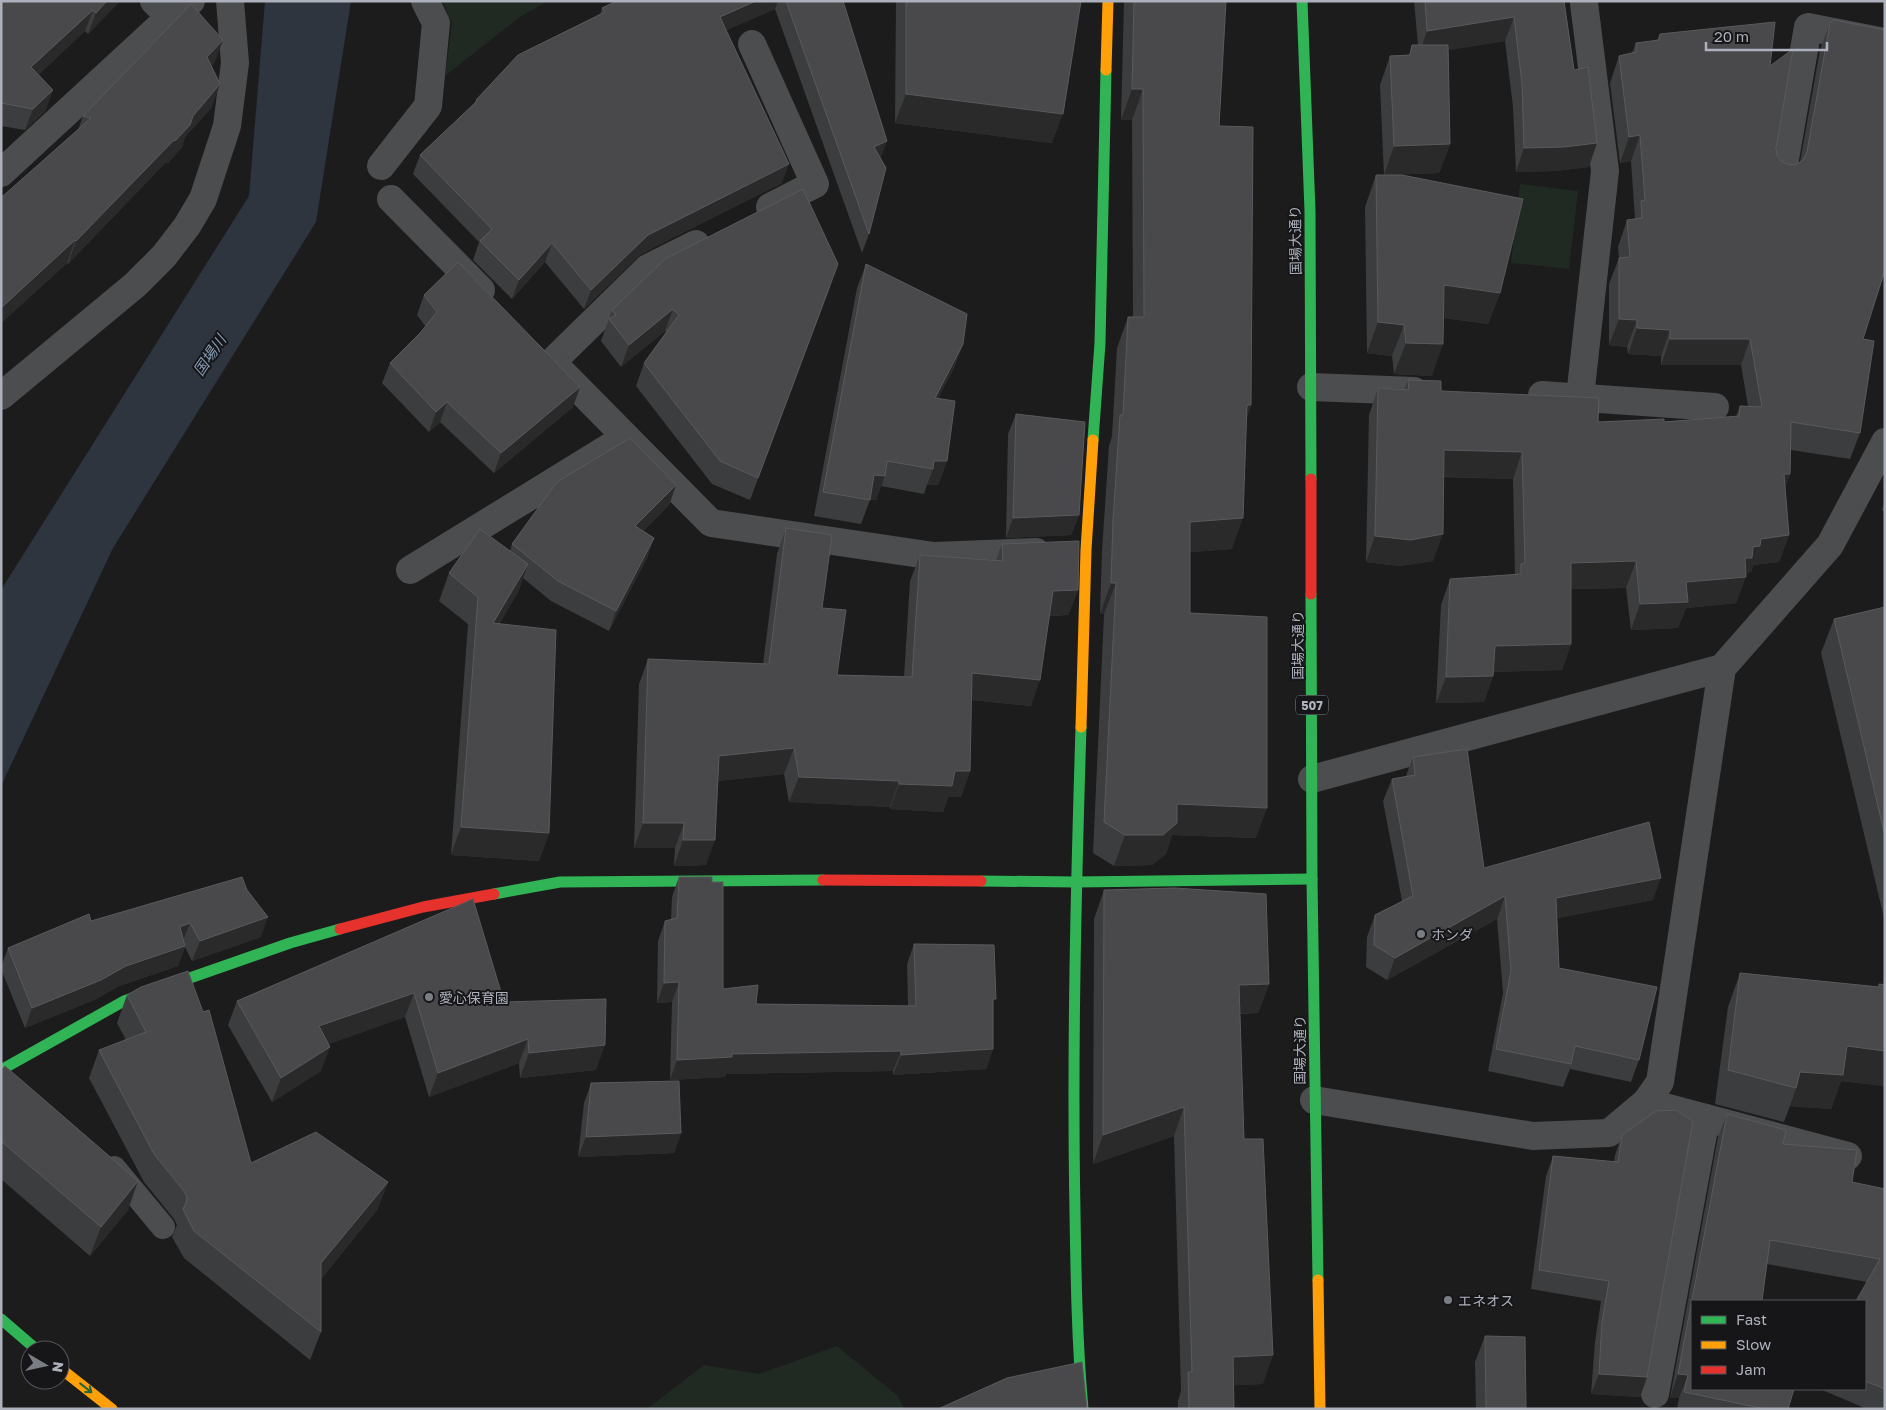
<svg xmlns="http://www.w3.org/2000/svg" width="1886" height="1410" viewBox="0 0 1886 1410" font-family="'Golos Text','Noto Sans JP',sans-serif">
  <rect width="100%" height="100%" fill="#1c1c1c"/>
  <g fill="#212923">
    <path d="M442,1H549L521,16L445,76L452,23Z"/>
    <path d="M1520,184L1578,191L1569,269L1511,263Z"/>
    <path d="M837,1346L898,1396L904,1409H647L704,1365L759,1374Z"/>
  </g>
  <path fill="#2e353e" d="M265,1H351L316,222L113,548L1,786V590L249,196Z"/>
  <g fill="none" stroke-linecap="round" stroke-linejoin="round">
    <path stroke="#4c4d4f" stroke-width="24" d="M114,1168L163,1227"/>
    <g stroke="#4c4d4f" stroke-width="28">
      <path d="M170,17L191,1"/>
      <path d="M752,44L815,184L770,207"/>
      <path d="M381,166L428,106L436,23L425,1"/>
      <path d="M1,173L170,17L154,1"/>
      <path d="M1782,176L1808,27L1885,42"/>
      <path d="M391,199L481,290"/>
      <path d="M552,362L648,268L696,244"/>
      <path d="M553,363L711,523L934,556L1036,552"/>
      <path d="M1311,387L1414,391"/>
      <path d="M1542,395L1715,407"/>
      <path d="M1,396L135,285L164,256L187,226L203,199L227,126L235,63L230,1"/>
      <path d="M1580,397L1605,171L1584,3"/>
      <path d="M410,570L626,437"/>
      <path d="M1312,779L1722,668"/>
      <path d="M1314,1100L1533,1136L1609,1133L1646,1102L1660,1082L1722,668L1830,545L1885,442"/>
      <path d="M1646,1102L1848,1156"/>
      <path d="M1655,1394L1706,1118"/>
    </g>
    <g stroke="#30b455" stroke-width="11">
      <path d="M1302,1L1310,211L1311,479"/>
      <path d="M1093,440L1100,343L1106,70"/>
      <path d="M1311,594L1312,879L1318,1280"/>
      <path d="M1081,727C1076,889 1072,1051 1075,1212C1076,1278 1077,1343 1083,1409"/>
      <path d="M981,881L1076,882L1312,879"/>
      <path d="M494,894L560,882L823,880"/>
      <path d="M1,1070L124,1001L290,943L340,929"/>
      <path d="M1,1319L37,1350"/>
    </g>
    <g stroke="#ff9f0a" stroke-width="11">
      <path d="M1106,70L1108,1"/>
      <path d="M1081,727L1086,550L1093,440"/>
      <path d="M1318,1280L1320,1409"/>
      <path d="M60,1368L112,1409"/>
    </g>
    <g stroke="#e5322d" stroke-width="11">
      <path d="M1311,479V594"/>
      <path d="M823,880L981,881"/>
      <path d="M340,929L423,907L494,894"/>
    </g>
  </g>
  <g fill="#3c3d3e">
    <path d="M1,1H120L88,34L85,31L38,75L53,90L45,111L25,130L1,126Z"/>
    <path d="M617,1H843L887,141L880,159L869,234L862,253L775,9L726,30L782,183L641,254L584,309L545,262L512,299L473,260L479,242L413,174L420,155L474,104L476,100L600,15L602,8Z"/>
    <path d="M896,1H1081L1052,143L895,123Z"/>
    <path d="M1124,1H1226L1219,126L1251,405L1247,417L1232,549L1190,552V613L1256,838L1172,835L1166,854L1152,865L1114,866L1093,853L1104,614H1100L1102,551L1109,446L1112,436L1117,348L1128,317H1133L1132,120H1121Z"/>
    <path d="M1414,1H1564L1589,167L1555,171L1516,172L1513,107L1505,41L1448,50L1450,144L1439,173L1384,175L1380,85L1390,56L1409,55L1412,45H1418Z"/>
    <path d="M1830,23L1863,339L1860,433L1850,459L1791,450L1790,474L1785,487L1789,535L1779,562L1753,565L1751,572L1747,573L1736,603L1686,608L1678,628L1631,630L1626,588L1571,589V644L1562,670L1494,672L1493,676L1484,702L1436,703L1441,605L1450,579L1515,575L1513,479L1443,477L1433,561L1400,566L1366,562L1369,415L1378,388L1404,389L1408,380L1441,391L1598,422H1664L1736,416L1740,406H1748L1741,365H1661V356L1628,354L1627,347L1609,345V284L1619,258L1618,247L1627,220L1635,219L1631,161L1620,163L1610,83L1619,56L1632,53L1636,43L1657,40L1660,34L1770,66L1777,156L1781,161L1789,165L1797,164L1800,162L1820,50Z"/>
    <path d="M215,62L211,66L212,107L185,137L182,147L168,163H165L68,264L67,263L1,323V194L3,196L78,130L83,116Z"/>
    <path d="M1376,175L1500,293L1488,324L1444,318L1432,376L1394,374L1392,356L1367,353L1365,207Z"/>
    <path d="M866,264L963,344L954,368L938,398L947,461L938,485H927L924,494L881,486L876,500H870L861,524L814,516L857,288Z"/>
    <path d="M830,287L750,500L712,484L636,386L644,363L666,332L665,331L621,367L601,341L612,310Z"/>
    <path d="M424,295L573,407L494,473L440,422L429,432L382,383L390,363L426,327L417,315Z"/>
    <path d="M1016,414L1079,515L1071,535L1006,538L1008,434Z"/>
    <path d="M676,485L669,505L643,531L654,538L647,558L609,631L551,601L523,578L518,592L499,624L549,833L539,861L451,855L468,624L439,601L449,573L510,551L512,544Z"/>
    <path d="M1885,502V512L1882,510Z"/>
    <path d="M786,528L822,608L837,675L904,677L910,581L920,555L996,560L1002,544L1078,590L1068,615L1049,616L1031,706L971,700L970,771L961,797H948L943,812L890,809V807L789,802L784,774L718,781L706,865L674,866L675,848H634L639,684L648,659L763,664L777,554Z"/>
    <path d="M1885,607V922L1821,653L1834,619Z"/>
    <path d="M1413,757L1484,868L1653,900L1557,918L1559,968L1639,1060L1631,1082L1570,1069L1563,1087L1488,1071L1503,993L1497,919L1387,980L1366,967L1367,937L1375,915L1402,901L1383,801L1392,779L1406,776Z"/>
    <path d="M242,877L261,937L192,961L185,947L178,966L119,986L94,1000L25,1028L1,969V967L8,948L91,921Z"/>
    <path d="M679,877L712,882L723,989L756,1004L908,1006L907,964L914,944L993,1007V1049L986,1069L893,1075V1071L726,1074L725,1077L670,1080L672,1002L657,1003L658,941L665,921L671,920L672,897Z"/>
    <path d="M1104,890L1269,984L1258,1013L1240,1014L1244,1139L1263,1384L1234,1385V1409H1178V1401L1181,1391L1174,1136L1093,1164L1094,919Z"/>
    <path d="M473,899L504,1002L596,1070L520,1078L519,1063L429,1097L405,1017L328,1044L321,1071L272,1102L228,1025L237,1001Z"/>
    <path d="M1740,973L1878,987L1879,984L1885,985V1086L1841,1081L1831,1109L1790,1106L1784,1122L1715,1104L1728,1007Z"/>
    <path d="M127,995L251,1163L388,1182L377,1210L321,1279V1332L310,1360L184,1258L172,1237L177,1225L174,1219L144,1182L89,1078L99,1050L126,1040L117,1023Z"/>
    <path d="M1,1070L128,1210L90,1256L1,1179Z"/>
    <path d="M591,1083L681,1133L674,1153L578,1157L584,1103Z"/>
    <path d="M1727,1114L1852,1182L1885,1189V1409H1867L1820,1389H1865V1301L1867,1282L1767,1264L1692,1301L1788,1409H1677L1679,1398H1670L1718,1137Z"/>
    <path d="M1622,1135L1647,1377L1640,1397L1591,1394L1595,1342L1601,1301L1531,1289L1546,1176L1553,1156L1614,1162L1615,1155Z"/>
    <path d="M1485,1336L1526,1409H1476L1475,1362Z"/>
  </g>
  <g fill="#2a2a2a">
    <path d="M107,1H120L88,34L96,13Z"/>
    <path d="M756,1H778L775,9L713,36L720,17Z"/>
    <path d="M93,10L85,31L24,88L31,67Z"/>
    <path d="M1514,17L1505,41L1419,55L1427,31Z"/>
    <path d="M223,40L215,62L199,79L207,57Z"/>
    <path d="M220,84L212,107L185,137L182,147L168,163H165L68,264L76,241L173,141L193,116Z"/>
    <path d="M1132,89H1143L1132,120H1121Z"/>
    <path d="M53,90L45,111L25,130L33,109Z"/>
    <path d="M906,94L1063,114L1052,143L895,123Z"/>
    <path d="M1640,135L1631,161L1620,163L1629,137Z"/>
    <path d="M887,141L880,160L874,147Z"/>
    <path d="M1597,143L1589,167L1555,171L1516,172L1524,148Z"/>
    <path d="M1450,144L1439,173L1384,175L1394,146Z"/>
    <path d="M789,164L782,183L641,254L584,309L591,290L648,235Z"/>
    <path d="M75,240L67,263L1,323V308Z"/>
    <path d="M552,243L545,262L512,299L519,280Z"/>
    <path d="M1444,285L1500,293L1488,324L1433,316Z"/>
    <path d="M673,309L665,331L621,367L629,345Z"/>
    <path d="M1619,319L1637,320L1627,347L1609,345Z"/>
    <path d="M1378,322L1404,325L1392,356L1367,353Z"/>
    <path d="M1637,328L1670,330L1661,356L1628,354Z"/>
    <path d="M1670,339H1750L1741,365H1661Z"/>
    <path d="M1406,343L1443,344L1432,376L1394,374Z"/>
    <path d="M963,344L954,368L926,422L935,398Z"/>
    <path d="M580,387L573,407L494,473L501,453Z"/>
    <path d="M447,402L440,422L429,432L436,412Z"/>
    <path d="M1247,405H1251L1240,436Z"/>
    <path d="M1444,450L1522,452L1513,479L1434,476Z"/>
    <path d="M934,461H947L938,485H927L933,469Z"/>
    <path d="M1784,474H1790L1780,500Z"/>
    <path d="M874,475L885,476L876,500H866Z"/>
    <path d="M676,485L669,505L628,546L635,526Z"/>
    <path d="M1079,515L1071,535L1006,538L1013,518Z"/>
    <path d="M1243,518L1232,549L1178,553L1190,522Z"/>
    <path d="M1443,534L1433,561L1400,566L1366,562L1375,536Z"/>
    <path d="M1789,535L1779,562L1753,565L1751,572L1747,573L1736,603L1686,608L1678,628L1631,630L1640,604L1686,582L1745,558L1753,547L1761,539Z"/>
    <path d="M654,538L647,558L609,631L616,611Z"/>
    <path d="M1636,561L1626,588L1562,589L1571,563Z"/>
    <path d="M528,564L518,592L482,651L493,623Z"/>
    <path d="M1111,583H1116L1104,614H1100Z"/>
    <path d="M1078,590L1068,615L1043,616L1053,591Z"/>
    <path d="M1571,644L1562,670L1486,672L1495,646Z"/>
    <path d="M972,673L1040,680L1031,706L962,699Z"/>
    <path d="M1493,676L1484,702L1436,703L1446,677Z"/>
    <path d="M794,748L784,774L709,782L719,756Z"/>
    <path d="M955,771H970L961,797H948L943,812L890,809L899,784Z"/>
    <path d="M799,777L899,781L890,807L789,802Z"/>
    <path d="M1177,804L1267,808L1256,838L1172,835L1166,854L1152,865L1114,866L1125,835Z"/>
    <path d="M643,823H684L675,848H634Z"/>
    <path d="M461,827L549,833L539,861L451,855Z"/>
    <path d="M683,840H715L706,865L674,866Z"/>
    <path d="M1661,878L1653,900L1548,920L1556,898Z"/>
    <path d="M1505,896L1497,919L1387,980L1395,958Z"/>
    <path d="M268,917L261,937L192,961L200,941Z"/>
    <path d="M190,923L182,943L180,927Z"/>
    <path d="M185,946L178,966L119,986L94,1000L25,1028L32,1008L126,966Z"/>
    <path d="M679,982L672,1002L657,1003L664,983Z"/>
    <path d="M1269,984L1258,1013L1228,1014L1239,985Z"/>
    <path d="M414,993L405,1017L310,1051L319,1026Z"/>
    <path d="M528,1039L519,1063L429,1097L438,1073Z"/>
    <path d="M605,1045L596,1070L520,1078L529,1053Z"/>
    <path d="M1847,1046L1885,1051V1086L1841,1081L1831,1109L1790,1106L1796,1088L1800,1072Z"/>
    <path d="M330,1047L321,1071L272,1102L281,1078Z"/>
    <path d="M993,1049L986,1069L893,1075L901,1055Z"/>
    <path d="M901,1051L893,1071L726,1074L725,1077L670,1080L677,1060L732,1054Z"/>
    <path d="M1184,1107L1174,1136L1093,1164L1103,1135Z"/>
    <path d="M681,1133L674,1153L578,1157L586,1137Z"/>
    <path d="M138,1181L128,1210L90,1256L101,1227Z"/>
    <path d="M388,1182L377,1210L311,1291L321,1263Z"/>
    <path d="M1273,1355L1263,1384L1223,1386L1233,1357Z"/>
    <path d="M1599,1374L1647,1377L1640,1397L1591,1394Z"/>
    <path d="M1678,1374L1688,1375L1679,1398H1670Z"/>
  </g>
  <g fill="#49494b" stroke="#585a5d">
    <path d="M1,1H107L96,13L93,10L31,67L53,90L33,109L1,103Z"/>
    <path d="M617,1H756L720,17L789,164L648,235L591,290L552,243L519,280L480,241L492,229L420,155L477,101L476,100L518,55L605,12L602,8Z"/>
    <path d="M786,1H843L887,141L874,147L886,168L869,234Z"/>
    <path d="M906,1H1081L1063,114L906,94Z"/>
    <path d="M1134,1H1226L1219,126L1253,127L1251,405H1247L1243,518L1190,522V613L1267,617V808L1177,804V823L1163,835H1125L1104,822L1116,583H1111L1113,520L1120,415H1123L1128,317H1144L1143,89H1132Z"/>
    <path d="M1425,1H1564L1574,70L1588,67L1597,143L1564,147L1524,148L1522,84L1514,17L1427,31Z"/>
    <path d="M191,4L223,40L207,57L220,84L193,116L190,125L176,140L173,141L76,241L75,240L1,308V194L3,196L91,118L83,116Z"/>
    <path d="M1834,20L1885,30V270L1863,339L1874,341L1860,433L1791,422L1790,474H1784L1789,535L1761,539L1760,546L1753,547L1752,558H1745L1746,577L1686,582L1688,602L1640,604L1636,561L1571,563V644L1495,646L1493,676L1446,677L1450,579L1521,574V564L1525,563L1522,452L1444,450L1443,534L1410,540L1375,536L1378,388L1409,390L1408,380L1441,381V391L1599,398L1598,422L1664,419V422L1739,416L1740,406L1762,407L1750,339H1670V330L1637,328V320L1619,319V258L1630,257L1627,220L1642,218L1641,201L1645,200L1640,135L1629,137L1619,56L1636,52V43L1659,40L1660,34L1775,22L1770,66L1793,49L1776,148L1777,156L1781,161L1789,165L1797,164L1803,160L1807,152L1830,23Z"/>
    <path d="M1412,45H1448L1450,144L1394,146L1390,56L1410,55Z"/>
    <path d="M1376,175H1402L1523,199L1500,293L1444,285L1443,344L1406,343L1404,325L1378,322Z"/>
    <path d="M803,189L838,264L758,478L720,461L644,363L679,315L673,309L629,345L609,319L616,315L612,310L665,259Z"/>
    <path d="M458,262L580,387L501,453L447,402L436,412L390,363L420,333L437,312L424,295Z"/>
    <path d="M866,264L967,314L963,344L935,398L955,401L947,461H934L933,469L887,461L885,476L874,475L870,500L823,492Z"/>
    <path d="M1016,414L1085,422L1079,515L1013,518Z"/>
    <path d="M630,438L676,485L635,526L654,538L616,611L558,581L512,544L557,482Z"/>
    <path d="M786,528L832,535L822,608L846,610L837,675L912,677L920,555L1003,561L1002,544L1079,541L1078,590L1053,591L1040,680L972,673L970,771H955L952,786L899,784V781L799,777L794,748L719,756L715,840H683L684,823H643L648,659L769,664Z"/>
    <path d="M480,529L528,564L493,623L556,630L549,833L461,827L478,597L449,573Z"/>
    <path d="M1885,607V836L1834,619Z"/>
    <path d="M1467,749L1484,868L1649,822L1661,878L1556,898L1559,968L1657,987L1639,1060L1575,1046L1571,1064L1496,1049L1511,971L1505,896L1395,958L1374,945L1375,915L1413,896L1392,779L1415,775L1413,757Z"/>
    <path d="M242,877L247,890L268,917L200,941L190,923L180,927L185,946L126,966L101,980L32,1008L8,948L89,914L91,921Z"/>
    <path d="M679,877H712V882H723V989L758,985L756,1004L916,1006L914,944L994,945L996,999H993V1049L901,1055V1051L732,1054V1057L677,1060L679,982L664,983L665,921L677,918Z"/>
    <path d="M1175,888L1266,894L1269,984L1239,985L1244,1139H1263L1273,1355L1233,1357L1234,1409H1189L1188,1372H1192L1184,1107L1103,1135L1104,890Z"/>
    <path d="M473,899L504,1002L606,999L605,1045L529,1053L528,1039L438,1073L414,993L319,1026L330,1047L281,1078L237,1001Z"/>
    <path d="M188,971L203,1012L209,1010L251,1163L316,1132L388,1182L321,1263V1332L194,1231L183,1209L186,1203L187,1197L184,1191L154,1154L99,1050L146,1032L127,995L141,987Z"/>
    <path d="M1740,973L1879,987V984L1885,985V1051L1847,1046L1843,1075L1800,1072L1796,1088L1728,1070Z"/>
    <path d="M5,1066L138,1181L101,1227L1,1141V1070Z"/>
    <path d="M679,1081L681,1133L586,1137L591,1083Z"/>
    <path d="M1676,1110L1693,1121L1647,1377L1599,1374L1602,1322L1609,1281L1539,1270L1553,1156L1618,1162L1622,1135L1656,1111Z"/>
    <path d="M1727,1114L1786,1130L1783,1144L1857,1150L1852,1182L1885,1189V1389L1865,1381V1301H1856L1880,1259L1770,1240L1762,1301H1692V1389H1794L1788,1409H1765L1684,1392L1688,1375L1678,1374Z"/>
    <path d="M1485,1336L1525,1337L1526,1409H1486Z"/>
    <path d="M1082,1362L1087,1409H938L1007,1378Z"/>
  </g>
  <defs><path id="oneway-shaft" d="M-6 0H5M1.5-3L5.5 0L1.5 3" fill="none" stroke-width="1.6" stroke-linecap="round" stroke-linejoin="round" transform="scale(1.25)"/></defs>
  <use stroke="#236536" href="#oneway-shaft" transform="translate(86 1388) rotate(38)"/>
  <g fill="#7a7d84" stroke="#161618" stroke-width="2">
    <circle cx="1421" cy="934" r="5"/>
    <circle cx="429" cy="997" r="5"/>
    <circle cx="1448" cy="1300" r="5"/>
  </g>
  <g text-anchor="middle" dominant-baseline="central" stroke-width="4" stroke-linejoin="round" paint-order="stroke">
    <rect fill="#161618" stroke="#80828b" stroke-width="1" x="1296" y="695.5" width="32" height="19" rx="4"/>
    <g font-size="12" font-weight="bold" fill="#adb1bc">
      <text x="1312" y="705">507</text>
    </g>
    <g font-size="14" fill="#adb1bc" stroke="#161618">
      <text transform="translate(1295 240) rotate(-91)">国場大通り</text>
      <text transform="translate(1297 645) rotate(-90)">国場大通り</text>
      <text transform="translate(1299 1050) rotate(-90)">国場大通り</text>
    </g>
    <g font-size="14" fill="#adb1bc" stroke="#161618" text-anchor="start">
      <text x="1431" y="934">ホンダ</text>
      <text x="439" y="997">愛心保育園</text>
      <text x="1458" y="1300">エネオス</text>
    </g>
    <g font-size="15" font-style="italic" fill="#869cb6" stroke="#161618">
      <text transform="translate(209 355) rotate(-56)">国場川</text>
    </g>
  </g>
  <rect width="1886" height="1410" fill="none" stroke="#adb1bc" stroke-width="5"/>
  <rect x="1691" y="1300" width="175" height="90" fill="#161618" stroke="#52545a"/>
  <rect x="1701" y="1316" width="25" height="8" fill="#30b455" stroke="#52545a"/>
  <text x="1736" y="1325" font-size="15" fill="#adb1bc">Fast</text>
  <rect x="1701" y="1341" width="25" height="8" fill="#ff9f0a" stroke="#52545a"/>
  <text x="1736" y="1350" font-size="15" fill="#adb1bc">Slow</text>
  <rect x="1701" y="1366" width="25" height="8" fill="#e5322d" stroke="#52545a"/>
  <text x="1736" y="1375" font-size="15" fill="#adb1bc">Jam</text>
  <g transform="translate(45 1365) rotate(99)"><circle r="24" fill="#161618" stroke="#52545a"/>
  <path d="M0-4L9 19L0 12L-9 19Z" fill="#7a7d84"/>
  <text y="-8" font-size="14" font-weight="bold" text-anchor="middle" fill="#adb1bc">N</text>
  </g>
  <path d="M1706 42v8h121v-8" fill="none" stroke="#adb1bc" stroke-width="2.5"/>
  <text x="1714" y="42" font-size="15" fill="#adb1bc" stroke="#161618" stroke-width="4" paint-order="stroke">20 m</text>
</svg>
